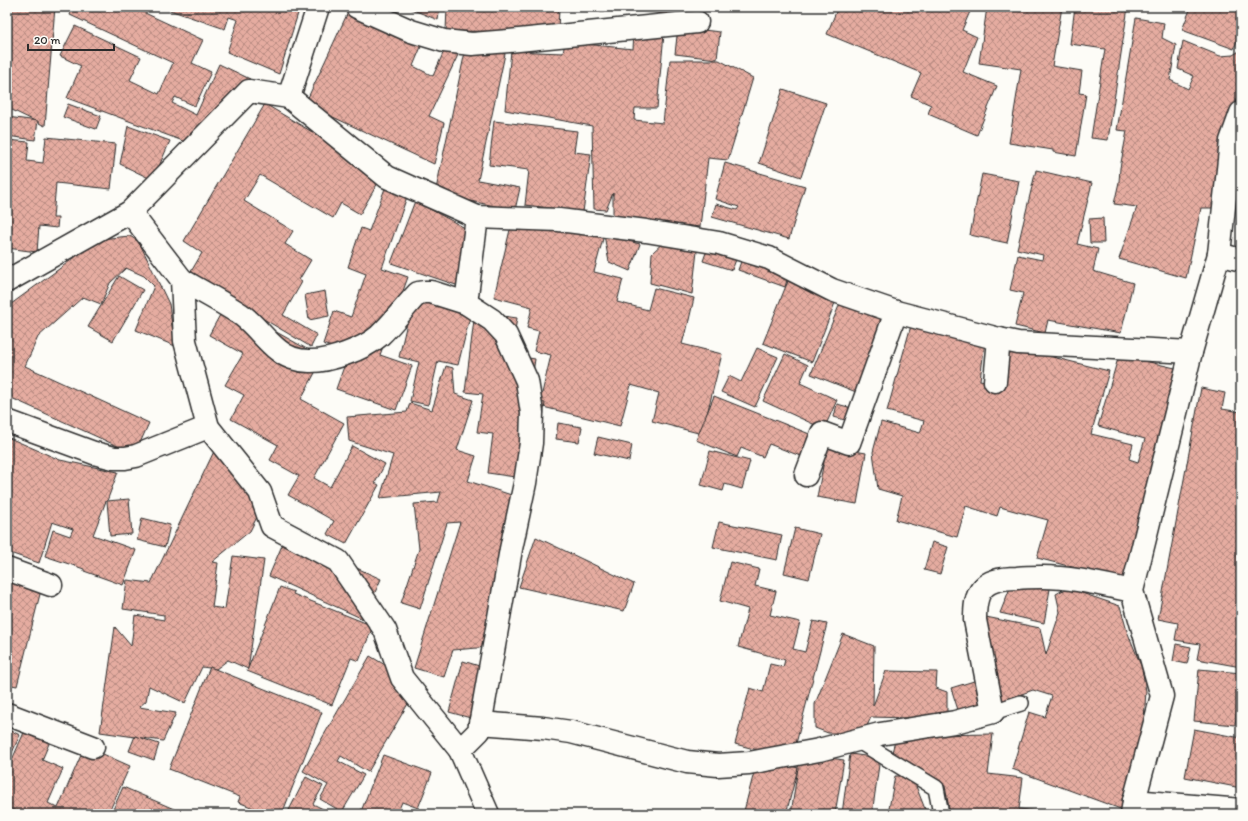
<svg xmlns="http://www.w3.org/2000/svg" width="1248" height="821" viewBox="0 0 1248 821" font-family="Itim,sans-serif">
  <defs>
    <pattern id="building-cross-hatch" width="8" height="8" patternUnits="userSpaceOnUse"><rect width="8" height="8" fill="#e5aca0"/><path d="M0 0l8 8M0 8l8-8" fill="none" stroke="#ba8c83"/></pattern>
  </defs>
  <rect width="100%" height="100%" fill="#fdfcf7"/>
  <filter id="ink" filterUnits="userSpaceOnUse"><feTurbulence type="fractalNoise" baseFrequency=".025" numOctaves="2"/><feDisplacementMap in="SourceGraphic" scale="8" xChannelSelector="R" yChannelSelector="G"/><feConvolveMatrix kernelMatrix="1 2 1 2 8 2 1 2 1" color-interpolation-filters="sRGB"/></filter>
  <g filter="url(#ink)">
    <g fill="url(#building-cross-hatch)" stroke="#2b2b2b">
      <path d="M7,7H55L45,126L10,109L13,83L7,94Z"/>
      <path d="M73,7H132L203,40L192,63L211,72L195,106L175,97L172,103L196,115L219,64L250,79L183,141L67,98L81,66L60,56L75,26L141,57L130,80L159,94L173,63L70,15Z"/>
      <path d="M161,7H300L279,74L227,52L238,20L229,17L225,29Z"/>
      <path d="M406,7H440L438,20Z"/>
      <path d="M447,7H559L558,32L446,31Z"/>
      <rect x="597" y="7" width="20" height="4"/>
      <path d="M626,7H671V14L626,10Z"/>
      <path d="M709,7H744V10Z"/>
      <path d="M838,7H972L962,30L977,37L963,72L997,86L977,135L928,114L931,105L911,96L921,73L827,34Z"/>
      <path d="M987,7H1062L1052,66L1082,71L1079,93L1086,94L1076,156L1053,152V150L1009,143L1021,69L979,63Z"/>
      <path d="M1075,7H1128L1108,140L1091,138L1105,49L1070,44Z"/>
      <path d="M1191,7H1241V29L1234,49L1182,30Z"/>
      <path d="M350,8L423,42L413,66L433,76L445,49L458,55L429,116L444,123L434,164L305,104Z"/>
      <path d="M1136,18L1164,23L1162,38L1176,45L1170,80L1188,89L1194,76L1178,69L1183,41L1220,56L1233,55L1241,50V89L1221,141L1215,208H1201L1186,278L1119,259L1137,207L1114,204L1119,182L1120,168L1127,131L1117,130Z"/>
      <path d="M678,27L720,32L717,59L675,54Z"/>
      <path d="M634,32L664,34L657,108H635L634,120L663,123L670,60H719L753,78L728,160L708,158L700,227L648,221H613V193L606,210L594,209L592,126L505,110L511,51L563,53L565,42L633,49Z"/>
      <path d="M466,47L505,54L478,180L520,188L515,210L435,194Z"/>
      <path d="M783,89L826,103L801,177L759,163Z"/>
      <path d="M68,104L101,116L96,129L63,117Z"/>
      <path d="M265,104L383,174L360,214L341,203L333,218L260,175L244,201L293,231L285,244L311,260L299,280L302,282L283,315L317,335L311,347L189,275L202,253L184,241Z"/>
      <path d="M7,117L38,121L35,140L7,136Z"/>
      <path d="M494,121L577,131L574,152L591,154L583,212L525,205L529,170L489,165Z"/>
      <path d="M128,126L170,141L153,180L120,164Z"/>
      <path d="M46,137L116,144L111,189L56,183L53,218H58L57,228L39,226L37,252L7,248V140L29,142L27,161L43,163Z"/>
      <path d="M725,163L805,186L789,239L712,217L716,204L737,210L739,207L715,199Z"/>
      <path d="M1036,170L1092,183L1077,244L1098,249L1093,271L1133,283L1121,333L1048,320L1045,333L1015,326L1023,293L1010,290L1018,255L1042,260L1043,255L1017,249Z"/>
      <path d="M982,174L1019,181L1007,243L970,235Z"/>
      <path d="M387,183L409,191L382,268L408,277L380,355L412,366L396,410L336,389L346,361L354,364L357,356L323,344L334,311L351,317L366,274L348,267L361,228L369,231Z"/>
      <path d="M415,201L465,228L459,286L391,263Z"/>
      <path d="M514,213L604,235L594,272L623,279L617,302L648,310L654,288L694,298L686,333H685L682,344L722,354L702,434L652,421L659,393L631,385L620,426L539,406L551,355L534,351L539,331L527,328L532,307L494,297Z"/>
      <path d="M1103,218L1104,243H1090L1089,219Z"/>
      <path d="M604,235L640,244L630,271L609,262Z"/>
      <path d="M130,236L139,242L169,304L175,346L136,330L154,286L144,276L126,268L110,283L101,304L83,297L38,337L25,366L149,423L135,454L7,396V307L100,239Z"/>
      <path d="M667,239L698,243L692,294L650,283L652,253Z"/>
      <path d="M708,247L737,257L732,270L703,261Z"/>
      <path d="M744,253L790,270L785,287L738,270Z"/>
      <path d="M119,276L143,290L113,341L88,327Z"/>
      <path d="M790,276L838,295L812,362L763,343Z"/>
      <path d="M412,286L474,301L458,365L438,361L428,405L410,401L419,362L399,357L410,310Z"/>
      <path d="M325,291L329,316L309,320L305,295Z"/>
      <path d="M843,296L887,315L856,392L811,374Z"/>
      <path d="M226,304L323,358L301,399L344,423L314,478L330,487L352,446L385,464L375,483L379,485L346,544L327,534L334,521L288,495L299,476L270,460L278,445L231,419L244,395L225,385L243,354L209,335Z"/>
      <path d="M475,312L517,318L511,355L535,359L529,400L545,403L535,480L488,473L493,434L477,432L483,394L465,392Z"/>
      <path d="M912,322L985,342L980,380L1002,385L1008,346L1109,371L1091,434L1133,444L1129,459L1138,462L1145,439L1098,426L1119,355L1175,368L1123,580L1037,558L1048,520L1000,507L997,516L966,506L957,537L896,520L902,496L878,489L873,452L881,422L920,433L924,421L887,411Z"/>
      <path d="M757,348L778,357L755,407L721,392L729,376L741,382Z"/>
      <path d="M785,354L808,365L800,383L837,400L824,429L763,401Z"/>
      <path d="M446,366L453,368L455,394L473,400L457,450L476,456L468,481L527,500L489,647L453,650L444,677L414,668L460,522L447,523L420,609L401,603L419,549L414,504L438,502L441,492L380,498L393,455L349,441L347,417L407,412L410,403L432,410Z"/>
      <path d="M1201,388L1225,393L1222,409L1241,412V667L1197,659L1200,644L1175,640L1178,623L1158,619Z"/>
      <path d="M714,396L812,435L803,457L769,444L763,457L741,448L737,457L696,440Z"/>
      <path d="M837,404L856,409L852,422L834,417Z"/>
      <path d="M558,423L582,427L579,442L556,439Z"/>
      <path d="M7,437L60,460L118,472L107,501H106L93,535L136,550L123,585L84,571V569L45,556L53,530L70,536L73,529L52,522L39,563L7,552Z"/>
      <path d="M598,437L632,445L629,461L594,453Z"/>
      <path d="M218,443L270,491L250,531L212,562L218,563L212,607L225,609L233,556L264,560L248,669L228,660L216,669L202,667L185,703L149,686L146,701L139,707L176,713L163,741L100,732L115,627L131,646L135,615L164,620V615L123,609L127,580L151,583Z"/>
      <path d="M827,446L866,453L857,504L817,497Z"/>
      <path d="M710,451L750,461L742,489L725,484L723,491L701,485Z"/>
      <path d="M129,499L132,534L110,536L107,501Z"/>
      <path d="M142,518L170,525L165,547L137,540Z"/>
      <path d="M719,522L782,535L777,560L713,547Z"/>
      <path d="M795,528L820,534L809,579L784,573Z"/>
      <path d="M286,536L381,579L363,619L269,576Z"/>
      <path d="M536,537L634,584L624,611L519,587Z"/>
      <path d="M932,542L948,547L940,574L924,570Z"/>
      <path d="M730,562L759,569L755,586L776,591L770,615L800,622L793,649L805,652L813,621L827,624L792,759L735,744L750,688L763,692L770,664L783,667L785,660L738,647L748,609L720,601Z"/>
      <path d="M7,582L41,590L17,686L7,684Z"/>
      <path d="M1012,583L1050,589L1044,623L1000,613Z"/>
      <path d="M280,587L294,592L293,594L373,626L359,661L351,658L332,705L247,671Z"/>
      <path d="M1067,588L1120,606L1127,631L1142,668L1146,691L1143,734L1126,811L1012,769L1029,712L1045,717L1052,696L1033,690L999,702L986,617L1040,628L1046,655L1060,612L1056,594Z"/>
      <path d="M843,634L874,646L873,706L886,671L937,672L936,688L947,692V719L871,717L864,733H828L815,728V704Z"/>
      <path d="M1176,644L1191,647L1187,664L1173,661Z"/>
      <path d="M370,656L419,685L368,772L341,756L338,761L364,775L342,812L320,799L328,785L303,771Z"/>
      <path d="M463,661L499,672L485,722L449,712Z"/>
      <path d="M210,667L322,712L282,814H269L238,802L240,797L169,769Z"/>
      <path d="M1199,669L1241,673L1235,725L1194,721Z"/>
      <path d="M974,681L981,706L959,713L951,688Z"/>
      <path d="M26,728L51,739L42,760L63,769L48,803L58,808L85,746L130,766L108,814H22L7,807V771Z"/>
      <path d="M7,729L20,735L7,764Z"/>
      <path d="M1194,729L1241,738V788L1185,777Z"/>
      <path d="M993,734L988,774L1023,778L1019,809L1067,814H950L945,786L892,752L896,738L932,735Z"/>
      <path d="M135,736L159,744L154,760L129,751Z"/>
      <path d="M800,754L844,760L835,814H791Z"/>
      <path d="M850,754L880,758L872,814H842Z"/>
      <path d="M383,755L432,773L418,808L402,802L397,814H360Z"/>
      <path d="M758,757L798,768L786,814H758L744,811Z"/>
      <path d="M895,776H912L927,814H888Z"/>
      <path d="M306,777L323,786L313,804L327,811L325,814H287Z"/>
      <path d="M123,787L174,809L172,814H111Z"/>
    </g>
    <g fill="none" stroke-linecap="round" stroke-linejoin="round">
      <g stroke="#2b2b2b" stroke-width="18">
        <g id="lane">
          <path d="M993,712L1021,703"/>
          <path d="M857,740L936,788L941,814"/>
        </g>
      </g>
      <g stroke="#2b2b2b" stroke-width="25">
        <g id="street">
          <path d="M357,7L411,31L444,41L472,44L509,41L697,22"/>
          <path d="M289,97L387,177L477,217L559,220L646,231L719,243L769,258L832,290L896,312L999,339L1018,343L1191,352"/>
          <path d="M130,212L182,280L185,341L208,427L260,492L272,526L338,561L385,630L402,678L460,750L488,814"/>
          <path d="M1219,254L1241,260"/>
          <path d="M182,280C202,292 224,303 243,316C256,326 265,340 278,350C286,357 298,361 309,361C329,362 364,349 379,336C393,323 405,307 418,293L425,292H431L466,303L492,320L506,335L527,381L532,413L531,443L525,483L511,549L479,731L460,750"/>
          <path d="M7,281L130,212L249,91L289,97L318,7"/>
          <path d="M466,303L477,217"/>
          <path d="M995,381L999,339"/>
          <path d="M7,421L94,453L114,458H125L136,456L208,427"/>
          <path d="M806,475L822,433L849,443L896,312"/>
          <path d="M7,569L51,585"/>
          <path d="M7,714L93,747"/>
          <path d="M480,723L543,728L571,732L687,762L718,765L749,763L819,750L880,734L955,722L993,712L975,620C975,610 975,596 983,588C991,579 1006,578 1017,578C1026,577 1034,577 1042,577C1072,577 1103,585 1132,591"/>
          <path d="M1134,801L1241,810"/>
          <path d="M1132,814L1134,801L1162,696L1132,591L1191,352L1219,254L1231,141L1241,113"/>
        </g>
      </g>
      <use href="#lane" stroke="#fdfcf7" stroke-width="15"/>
      <use href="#street" stroke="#fdfcf7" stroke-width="22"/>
    </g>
  </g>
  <rect width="1248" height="821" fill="none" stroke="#fdfcf7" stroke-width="24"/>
  <rect x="12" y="12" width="1224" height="797" fill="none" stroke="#2b2b2b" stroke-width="1.5" filter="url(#ink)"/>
  <path d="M28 44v6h86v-6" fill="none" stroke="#2b2b2b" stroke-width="2"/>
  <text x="34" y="44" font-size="12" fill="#2b2b2b" stroke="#fdfcf7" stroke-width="3" paint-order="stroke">20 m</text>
</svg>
